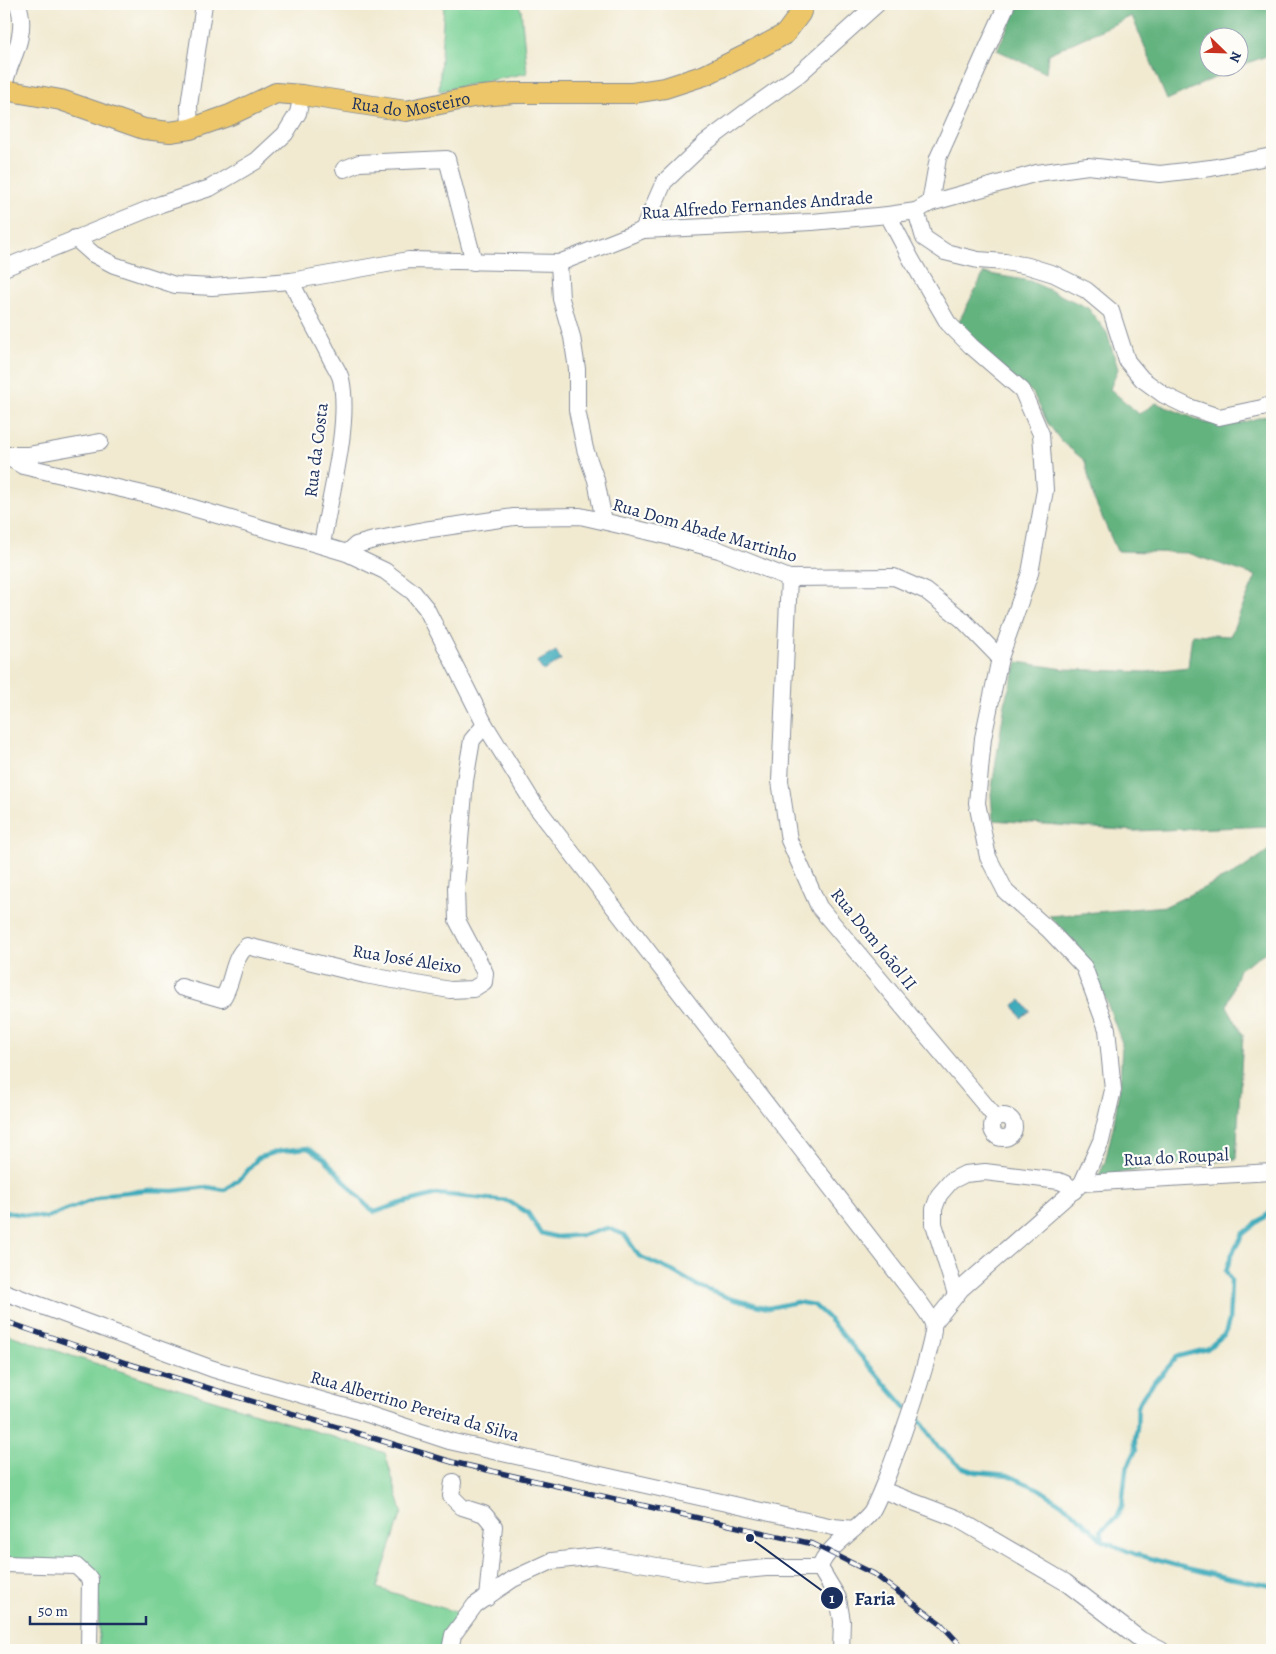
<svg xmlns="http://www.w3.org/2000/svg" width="1276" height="1654" viewBox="0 0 1276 1654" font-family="Alegreya,serif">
  <rect width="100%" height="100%" fill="#fdfcf7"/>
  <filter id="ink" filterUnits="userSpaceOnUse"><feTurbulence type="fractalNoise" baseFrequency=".02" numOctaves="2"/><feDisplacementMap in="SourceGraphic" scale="10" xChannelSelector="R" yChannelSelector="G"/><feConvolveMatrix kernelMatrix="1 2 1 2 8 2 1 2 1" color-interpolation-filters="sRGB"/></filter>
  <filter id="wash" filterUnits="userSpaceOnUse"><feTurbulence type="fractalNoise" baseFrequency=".0096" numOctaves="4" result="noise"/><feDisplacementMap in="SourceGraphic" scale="20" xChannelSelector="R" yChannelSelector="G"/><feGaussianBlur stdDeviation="1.12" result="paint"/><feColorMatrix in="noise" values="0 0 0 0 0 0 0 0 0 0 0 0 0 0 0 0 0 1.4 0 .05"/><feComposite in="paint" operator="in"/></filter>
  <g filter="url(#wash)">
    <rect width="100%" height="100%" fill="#f1ead1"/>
    <g fill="#7ad196" stroke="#4a807a">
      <path d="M444,4H518L521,10L527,73L439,91Z"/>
      <path d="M4,1333L75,1357L385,1453L402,1512L377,1588L459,1613L446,1633L439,1650H113L99,1649L98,1574L80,1562L4,1558Z"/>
    </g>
    <g fill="#63b37f" stroke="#3f716e">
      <path d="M1019,4H1272V54L1239,66L1238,38H1208V68H1236L1167,100L1132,16L1048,54L1046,73L997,50Z"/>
      <path d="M984,273L1030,281L1088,308L1107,333L1118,369L1110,389L1139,414L1156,403L1206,423H1240L1272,414V826L1134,831L993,820L991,794L1006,697L1018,662L1064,669L1146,672L1188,667L1192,634L1230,636L1256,576L1187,553L1117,551L1094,499L1085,461L1061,441L1047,422L1033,393L1012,377L957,325Z"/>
      <path d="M1272,848V948L1239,969L1227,1006L1243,1035L1236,1160L1150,1168L1098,1177L1105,1162L1114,1123L1120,1083L1122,1043L1106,1000L1081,950L1049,916L1166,906L1239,871Z"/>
    </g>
    <g fill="#3dabbb" stroke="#2c6d8c">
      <path d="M556,651L561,660L543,671L537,662Z"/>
      <path d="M1021,1000L1030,1011L1021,1018L1014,1005Z"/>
    </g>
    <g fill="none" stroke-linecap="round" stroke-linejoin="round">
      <g stroke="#3dabbb" stroke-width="4.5">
        <path d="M4,1212L46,1218L108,1194L148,1190L173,1191L207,1187L225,1190L243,1176L258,1158L279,1151L308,1148L325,1159L366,1205L375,1212L398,1204L437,1194L508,1201L528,1213L541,1233L556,1237L582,1235L608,1228L625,1235L639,1256L672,1271L698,1286L732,1299L768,1308L797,1302L814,1305L827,1317L906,1408"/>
        <path d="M914,1415L922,1423L938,1447L961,1467L976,1472L1008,1475L1039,1489L1071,1510L1103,1541L1135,1554L1178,1566L1229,1578L1272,1586"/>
        <path d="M1103,1540L1101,1530L1117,1517L1122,1506L1126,1470L1136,1450C1133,1441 1136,1436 1137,1427C1138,1421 1137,1414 1138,1407C1143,1389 1166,1373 1176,1357L1207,1349L1225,1334L1229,1321L1230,1305L1231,1280L1226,1271L1231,1256L1243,1234L1272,1211"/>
      </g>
    </g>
  </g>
  <g filter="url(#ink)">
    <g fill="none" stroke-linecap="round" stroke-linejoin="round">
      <g stroke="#868c98" stroke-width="18">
        <g id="minor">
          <path d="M4,90C5,70 17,55 20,36C22,26 21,13 18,4"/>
          <path d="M190,129L189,105L204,4"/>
          <path d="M344,169L359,163L447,159L474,262"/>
          <path d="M930,203L938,158L1007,4"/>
          <path d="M916,211L924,238L945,252L978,260L1005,262L1028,266L1054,274L1086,290L1111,311L1127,361L1142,379L1164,395L1189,407L1219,417L1262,408L1272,404"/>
          <path d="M888,215L911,259L948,323L971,346L1022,390L1041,434L1045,490L1030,573L1000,658L983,738L977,803L988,857L1006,892L1049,930L1084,967L1107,1029L1113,1090L1101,1141L1082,1183L961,1289L933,1324"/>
          <path d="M643,230L664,182L705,143L753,107L798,75L877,4"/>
          <path d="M75,238L93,254L114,265L175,285L212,287L291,281L409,260L559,263L643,230L812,222L888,215L916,211L930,203L1037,173L1088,166L1160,174L1211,168L1272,156"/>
          <path d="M559,263L561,299L572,337L577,369V410L585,449L596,480L604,521"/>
          <path d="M4,268L161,204L210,188L256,161L285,134L298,113L302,95"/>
          <path d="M291,281C303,308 318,332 331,359C334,365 339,372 341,379C351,425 329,498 322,545"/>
          <path d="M4,455L23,466L156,497L347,553L385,571L413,592L426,608L485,725L534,804L921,1304C925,1310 931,1317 933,1324C937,1342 884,1493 871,1512C858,1529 824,1549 820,1568"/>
          <path d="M4,455H28L100,442"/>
          <path d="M347,553L356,545L374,540L424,530L514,517L580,516L659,534L719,550L789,578L894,577L926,591L963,620L1000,658"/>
          <path d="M789,578L780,781L789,840L819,907L996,1118"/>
          <path d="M181,987L222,999C234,983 231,959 247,946L365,975L450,990L473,989L484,982L485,973L457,920L456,888L465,781L472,740L485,725"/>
          <circle cx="1003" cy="1127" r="11"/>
          <path d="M1082,1183L1272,1172"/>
          <path d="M4,1292L213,1369L352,1409L449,1441L833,1527L854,1529"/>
          <path d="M956,1294L934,1224V1209L939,1195L951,1181L965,1174L985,1172L1059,1181L1066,1184L1074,1191"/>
          <path d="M453,1482L451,1496L462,1507L484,1514L494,1526L487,1598"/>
          <path d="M882,1490L956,1518L1065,1582L1141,1640L1161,1650"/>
          <path d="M4,1564L76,1566L90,1579L89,1650"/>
          <path d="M820,1568L838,1598L842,1621L841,1650"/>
          <path d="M450,1650L453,1635L475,1605L513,1579L552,1561L598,1556L704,1574L766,1568H820"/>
        </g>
      </g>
      <g stroke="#868c98" stroke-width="22">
        <g id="major">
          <path id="s1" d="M4,90L61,100L144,129L170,132L190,129L230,115L276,93L302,95L406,111L473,97L513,93H632L665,88L705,75L748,54L785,34L800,14L804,4"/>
        </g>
      </g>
      <use href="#minor" stroke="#fff" stroke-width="16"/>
      <use href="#major" stroke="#ecc669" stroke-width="20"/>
      <g stroke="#1b2f5e" stroke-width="5.5">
        <path id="rail" d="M4,1321L126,1363L452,1462L813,1544L874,1574L941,1624L965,1650"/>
      </g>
      <use href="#rail" stroke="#fdfcf7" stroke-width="4" stroke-dasharray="11" stroke-linecap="butt"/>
    </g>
  </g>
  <g text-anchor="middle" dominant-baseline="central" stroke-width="4.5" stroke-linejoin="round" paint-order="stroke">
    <g font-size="18" fill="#1b2f5e" stroke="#fdfcf7">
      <text stroke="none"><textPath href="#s1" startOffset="422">Rua do Mosteiro</textPath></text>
      <text transform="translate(757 205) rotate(-4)">Rua Alfredo Fernandes Andrade</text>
      <text transform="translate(316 450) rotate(-83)">Rua da Costa</text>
      <text transform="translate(705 530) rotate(16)">Rua Dom Abade Martinho</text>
      <text transform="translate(874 939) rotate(51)">Rua Dom Joãol II</text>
      <text transform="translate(407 959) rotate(9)">Rua José Aleixo</text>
      <text transform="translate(1176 1157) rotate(-3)">Rua do Roupal</text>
      <text transform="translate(415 1406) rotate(16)">Rua Albertino Pereira da Silva</text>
    </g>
  </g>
  <path fill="none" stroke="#1b2f5e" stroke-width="2" d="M750 1538L832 1598"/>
  <g fill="#1b2f5e" stroke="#fdfcf7" stroke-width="2">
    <circle cx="750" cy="1538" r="5"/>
    <circle cx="832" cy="1598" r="12"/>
  </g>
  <g font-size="15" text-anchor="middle" font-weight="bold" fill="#fff">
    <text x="832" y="1603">1</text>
  </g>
  <g font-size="19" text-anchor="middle" font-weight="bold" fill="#1b2f5e" stroke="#fdfcf7" stroke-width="4.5" stroke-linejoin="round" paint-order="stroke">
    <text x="875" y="1605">Faria</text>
  </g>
  <rect width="1276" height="1654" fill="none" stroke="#fdfcf7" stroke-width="20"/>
  <g transform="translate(1224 52) rotate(113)"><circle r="24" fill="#fdfcf7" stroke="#a3aaba"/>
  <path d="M0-4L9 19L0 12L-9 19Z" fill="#c8321e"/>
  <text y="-8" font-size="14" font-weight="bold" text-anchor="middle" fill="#1b2f5e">N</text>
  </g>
  <path d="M30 1616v8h116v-8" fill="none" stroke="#1b2f5e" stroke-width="2.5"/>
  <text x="38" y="1616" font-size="15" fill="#1b2f5e" stroke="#fdfcf7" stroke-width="4" paint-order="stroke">50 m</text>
</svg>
